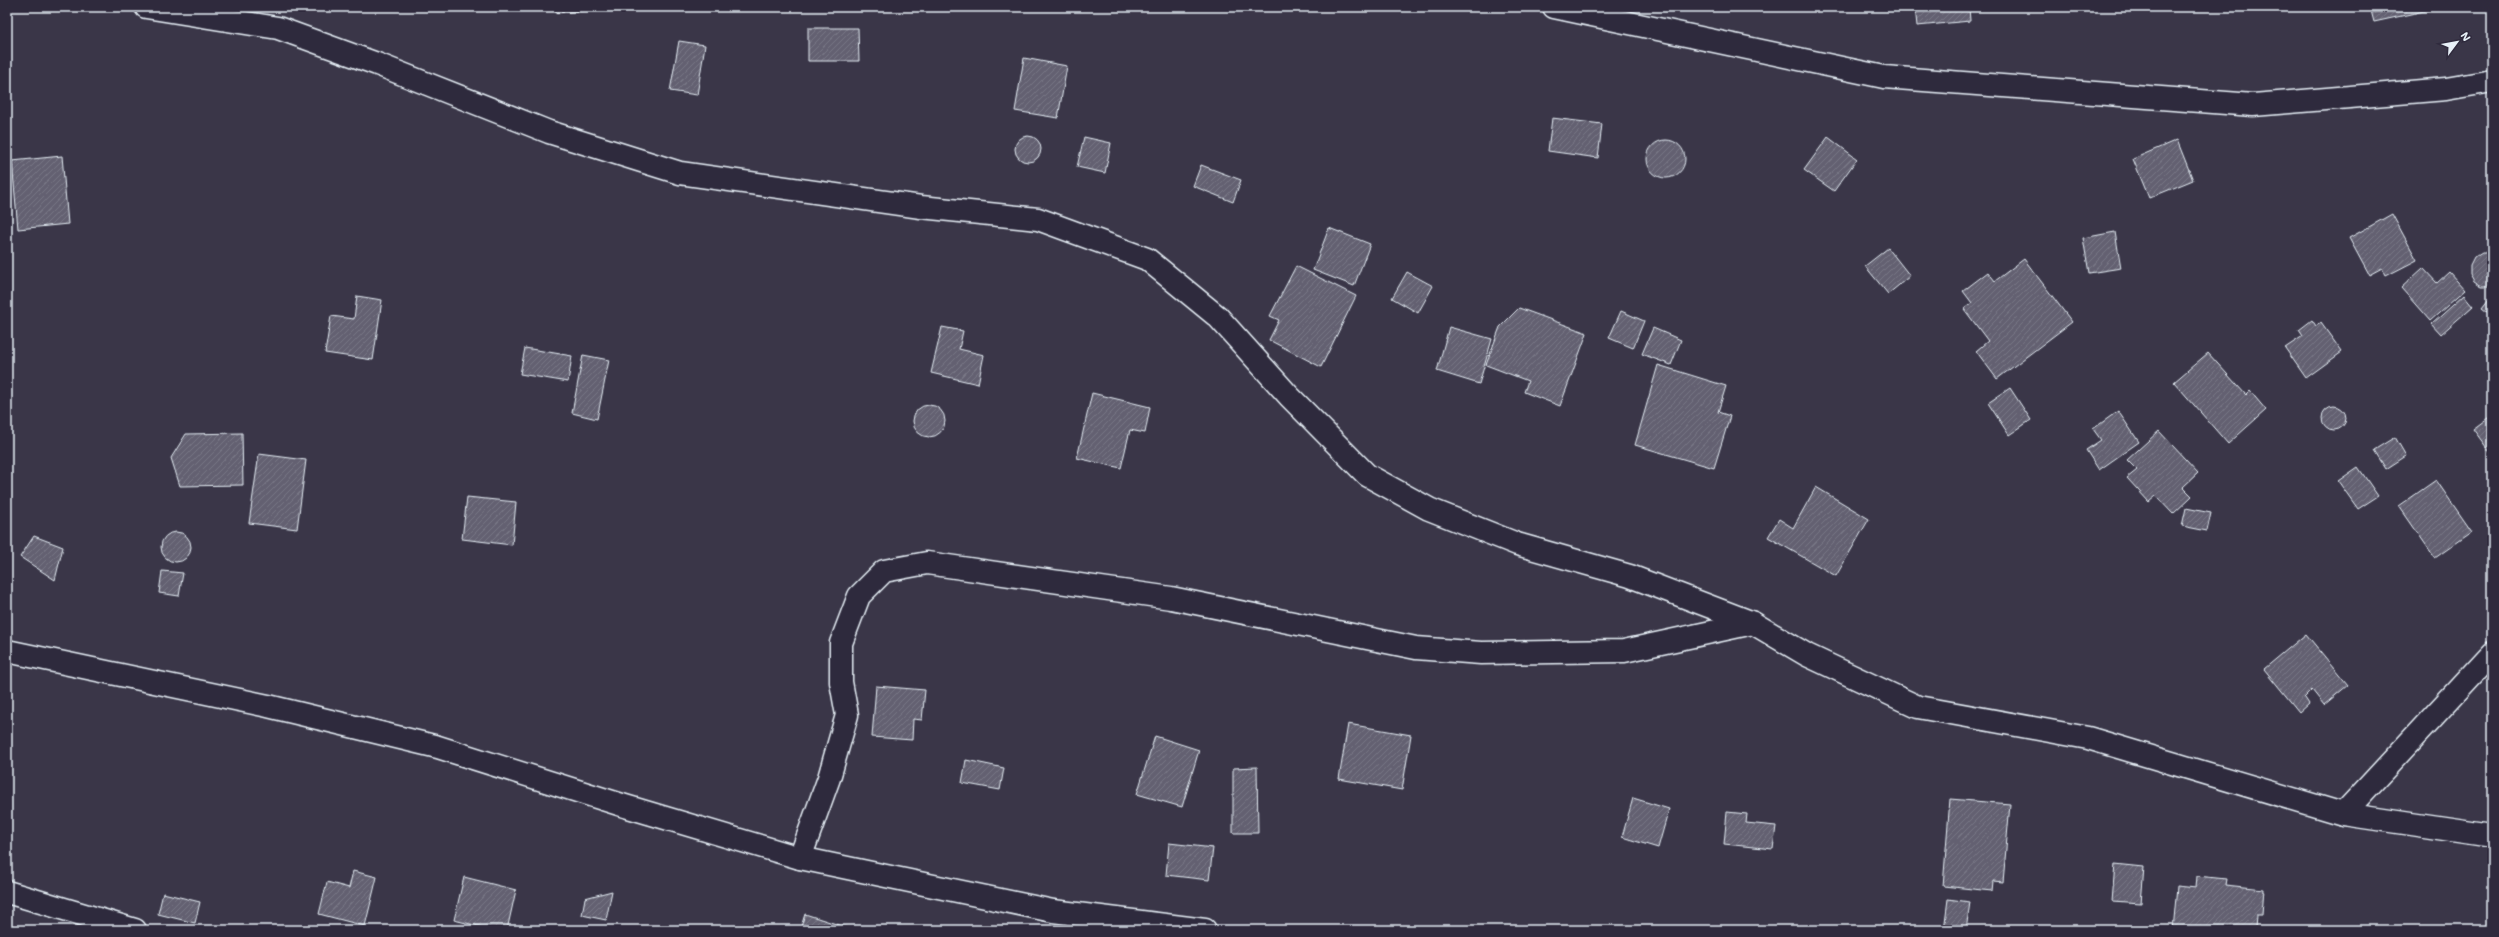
<svg xmlns="http://www.w3.org/2000/svg" width="2499" height="937" viewBox="0 0 2499 937" font-family="Mali,sans-serif">
  <defs>
    <pattern id="building-hatch" width="6" height="6" patternUnits="userSpaceOnUse"><rect width="6" height="6" fill="#636171"/><path d="M-1 1l2-2M0 6l6-6M5 7l2-2" fill="none" stroke="#797886"/></pattern>
  </defs>
  <rect width="100%" height="100%" fill="#3a3648"/>
  <filter id="ink" filterUnits="userSpaceOnUse"><feTurbulence type="fractalNoise" baseFrequency=".025" numOctaves="2"/><feDisplacementMap in="SourceGraphic" scale="8" xChannelSelector="R" yChannelSelector="G"/><feConvolveMatrix kernelMatrix="1 2 1 2 8 2 1 2 1" color-interpolation-filters="sRGB"/></filter>
  <g filter="url(#ink)">
    <g fill="url(#building-hatch)" stroke="#e8f1f8">
      <path d="M556,7H596V10L556,13Z"/>
      <path d="M1915,7H1969L1970,21L1917,26Z"/>
      <path d="M2370,7H2429V10L2374,22Z"/>
      <path d="M808,28H858L859,61H808Z"/>
      <path d="M679,41L705,45L697,95L670,91Z"/>
      <path d="M1024,58L1067,66L1058,118L1015,111Z"/>
      <path d="M1552,118L1602,124L1598,158L1548,151Z"/>
      <circle cx="1028" cy="149" r="13"/>
      <path d="M1084,137L1111,143L1105,173L1077,167Z"/>
      <path d="M1828,137L1857,159L1834,191L1804,170Z"/>
      <circle cx="1666" cy="159" r="19"/>
      <path d="M2177,140L2193,180L2149,198L2133,159Z"/>
      <path d="M62,156L68,224L18,229L12,161Z"/>
      <path d="M1201,165L1241,180L1233,202L1193,186Z"/>
      <path d="M2392,214L2417,260L2386,276L2382,268L2369,275L2349,238Z"/>
      <path d="M1329,228L1370,244L1354,286L1313,270Z"/>
      <path d="M2115,232L2121,268L2089,273L2083,238Z"/>
      <path d="M1888,248L1910,276L1888,294L1865,266Z"/>
      <path d="M2482,252H2492L2491,286H2482L2474,281L2470,274V265L2474,257Z"/>
      <path d="M2024,259L2072,322L1997,379L1976,351L1988,341L1964,309L1972,303L1963,291L1988,272L1995,281Z"/>
      <path d="M1296,266L1356,296L1321,367L1269,340L1279,320L1270,316Z"/>
      <path d="M2423,268L2437,283L2449,272L2465,290L2430,321L2401,288Z"/>
      <path d="M1407,272L1433,286L1418,313L1392,298Z"/>
      <path d="M2464,295L2473,306L2441,334L2432,324Z"/>
      <path d="M2492,295V316L2482,308Z"/>
      <path d="M357,296L382,300L373,360L325,353L331,316L354,319Z"/>
      <path d="M1519,308L1587,333L1560,406L1524,392L1528,381L1486,365L1500,327Z"/>
      <path d="M1621,311L1644,321L1633,348L1609,338Z"/>
      <path d="M2312,320L2316,326L2321,323L2342,352L2306,378L2285,348L2303,336L2299,330Z"/>
      <path d="M942,327L963,331L959,349L984,355L978,384L931,373Z"/>
      <path d="M1449,327L1492,339L1479,384L1437,371Z"/>
      <path d="M1653,328L1681,340L1671,365L1642,354Z"/>
      <path d="M525,348L572,356L568,382L520,374Z"/>
      <path d="M2208,353L2246,395L2250,391L2266,410L2228,444L2174,382Z"/>
      <path d="M583,355L609,360L597,419L572,413Z"/>
      <path d="M1658,365L1726,386L1718,412L1730,416L1714,468L1635,445Z"/>
      <path d="M2010,388L2031,420L2009,435L1988,403Z"/>
      <path d="M1092,393L1150,407L1145,433L1130,430L1121,468L1077,458Z"/>
      <circle cx="929" cy="421" r="16"/>
      <circle cx="2334" cy="418" r="12"/>
      <path d="M2118,411L2139,442L2099,470L2086,450L2101,440L2093,429Z"/>
      <path d="M2492,415V455L2473,429Z"/>
      <path d="M2159,431L2198,473L2183,487L2192,496L2173,514L2156,496L2149,502L2127,478L2137,470L2127,460Z"/>
      <path d="M242,433L243,485L180,486L171,458L186,434Z"/>
      <path d="M2395,437L2406,456L2386,469L2374,450Z"/>
      <path d="M259,454L306,460L297,529L249,523Z"/>
      <path d="M2358,467L2378,496L2358,509L2338,481Z"/>
      <path d="M2436,480L2472,532L2435,558L2399,506Z"/>
      <path d="M1816,487L1869,519L1836,576L1768,537L1779,519L1793,528Z"/>
      <path d="M467,497L516,502L512,545L462,539Z"/>
      <path d="M2186,508L2211,513L2207,531L2182,526Z"/>
      <circle cx="176" cy="547" r="15"/>
      <path d="M34,536L63,547L55,580L20,557Z"/>
      <path d="M162,571L183,573L179,596L159,593Z"/>
      <path d="M2306,634L2348,685L2324,705L2312,690L2304,698L2308,704L2299,712L2264,669Z"/>
      <path d="M876,686L925,690L922,720L913,719L912,740L872,737Z"/>
      <path d="M1348,724L1411,735L1402,790L1339,779Z"/>
      <path d="M1155,736L1199,750L1182,807L1137,794Z"/>
      <path d="M966,760L1004,768L1000,790L962,783Z"/>
      <path d="M1257,767L1258,833H1233V768Z"/>
      <path d="M1633,798L1669,809L1658,848L1622,837Z"/>
      <path d="M1950,799L2010,804L2003,882L1993,881L1992,891L1943,886Z"/>
      <path d="M1727,812L1747,814L1746,823L1776,826L1773,849L1724,844Z"/>
      <path d="M1169,843L1213,848L1209,880L1166,875Z"/>
      <path d="M2115,864L2144,867L2141,903L2112,901Z"/>
      <path d="M353,871L377,877L365,926L319,914L327,882L349,888Z"/>
      <path d="M2197,876L2226,879L2225,885L2264,889L2262,915H2256L2255,930H2173L2177,886L2196,888Z"/>
      <path d="M464,877L516,890L507,930H495L454,920Z"/>
      <path d="M612,891L606,920L582,915L585,898Z"/>
      <path d="M163,893L200,902L195,923L158,914Z"/>
      <path d="M1948,899L1970,902L1966,930H1944Z"/>
      <path d="M805,914L855,930H800Z"/>
    </g>
    <g fill="none" stroke-linecap="round" stroke-linejoin="round">
      <g stroke="#e8f1f8" stroke-width="25">
        <g id="minor">
          <path d="M146,7L278,28L377,64L549,132L680,173L921,207L1038,219L1147,259L1218,317L1289,396L1367,475L1429,509L1517,544L1630,576L1753,623L1807,655L1918,707L2088,738L2343,814L2492,836"/>
          <path d="M1554,7L1884,77L2253,105L2446,89L2492,81"/>
          <path d="M7,651L268,706L438,747L625,806L800,858L1053,911L1205,930"/>
          <path d="M2343,814L2492,653"/>
          <path d="M800,858L829,778L847,715L841,682V643L859,596L884,571L927,563L1171,598L1416,648L1481,653L1624,651L1753,623"/>
          <path d="M7,892L135,930"/>
        </g>
      </g>
      <use href="#minor" stroke="#2f2a3d" stroke-width="22"/>
    </g>
  </g>
  <rect width="2499" height="937" fill="none" stroke="#2f2a3d" stroke-width="24"/>
  <rect x="12" y="12" width="2475" height="913" fill="none" stroke="#e8f1f8" stroke-width="1.5" filter="url(#ink)"/>
  <g transform="translate(2457 42) rotate(58)" stroke="#2f2a3d" stroke-width="3" paint-order="stroke">
  <path d="M0-3L7 15L0 10L-7 15Z" fill="#e8f1f8"/>
  <text y="-6" font-size="11" font-weight="bold" text-anchor="middle" fill="#e8f1f8">N</text>
  </g>
</svg>
